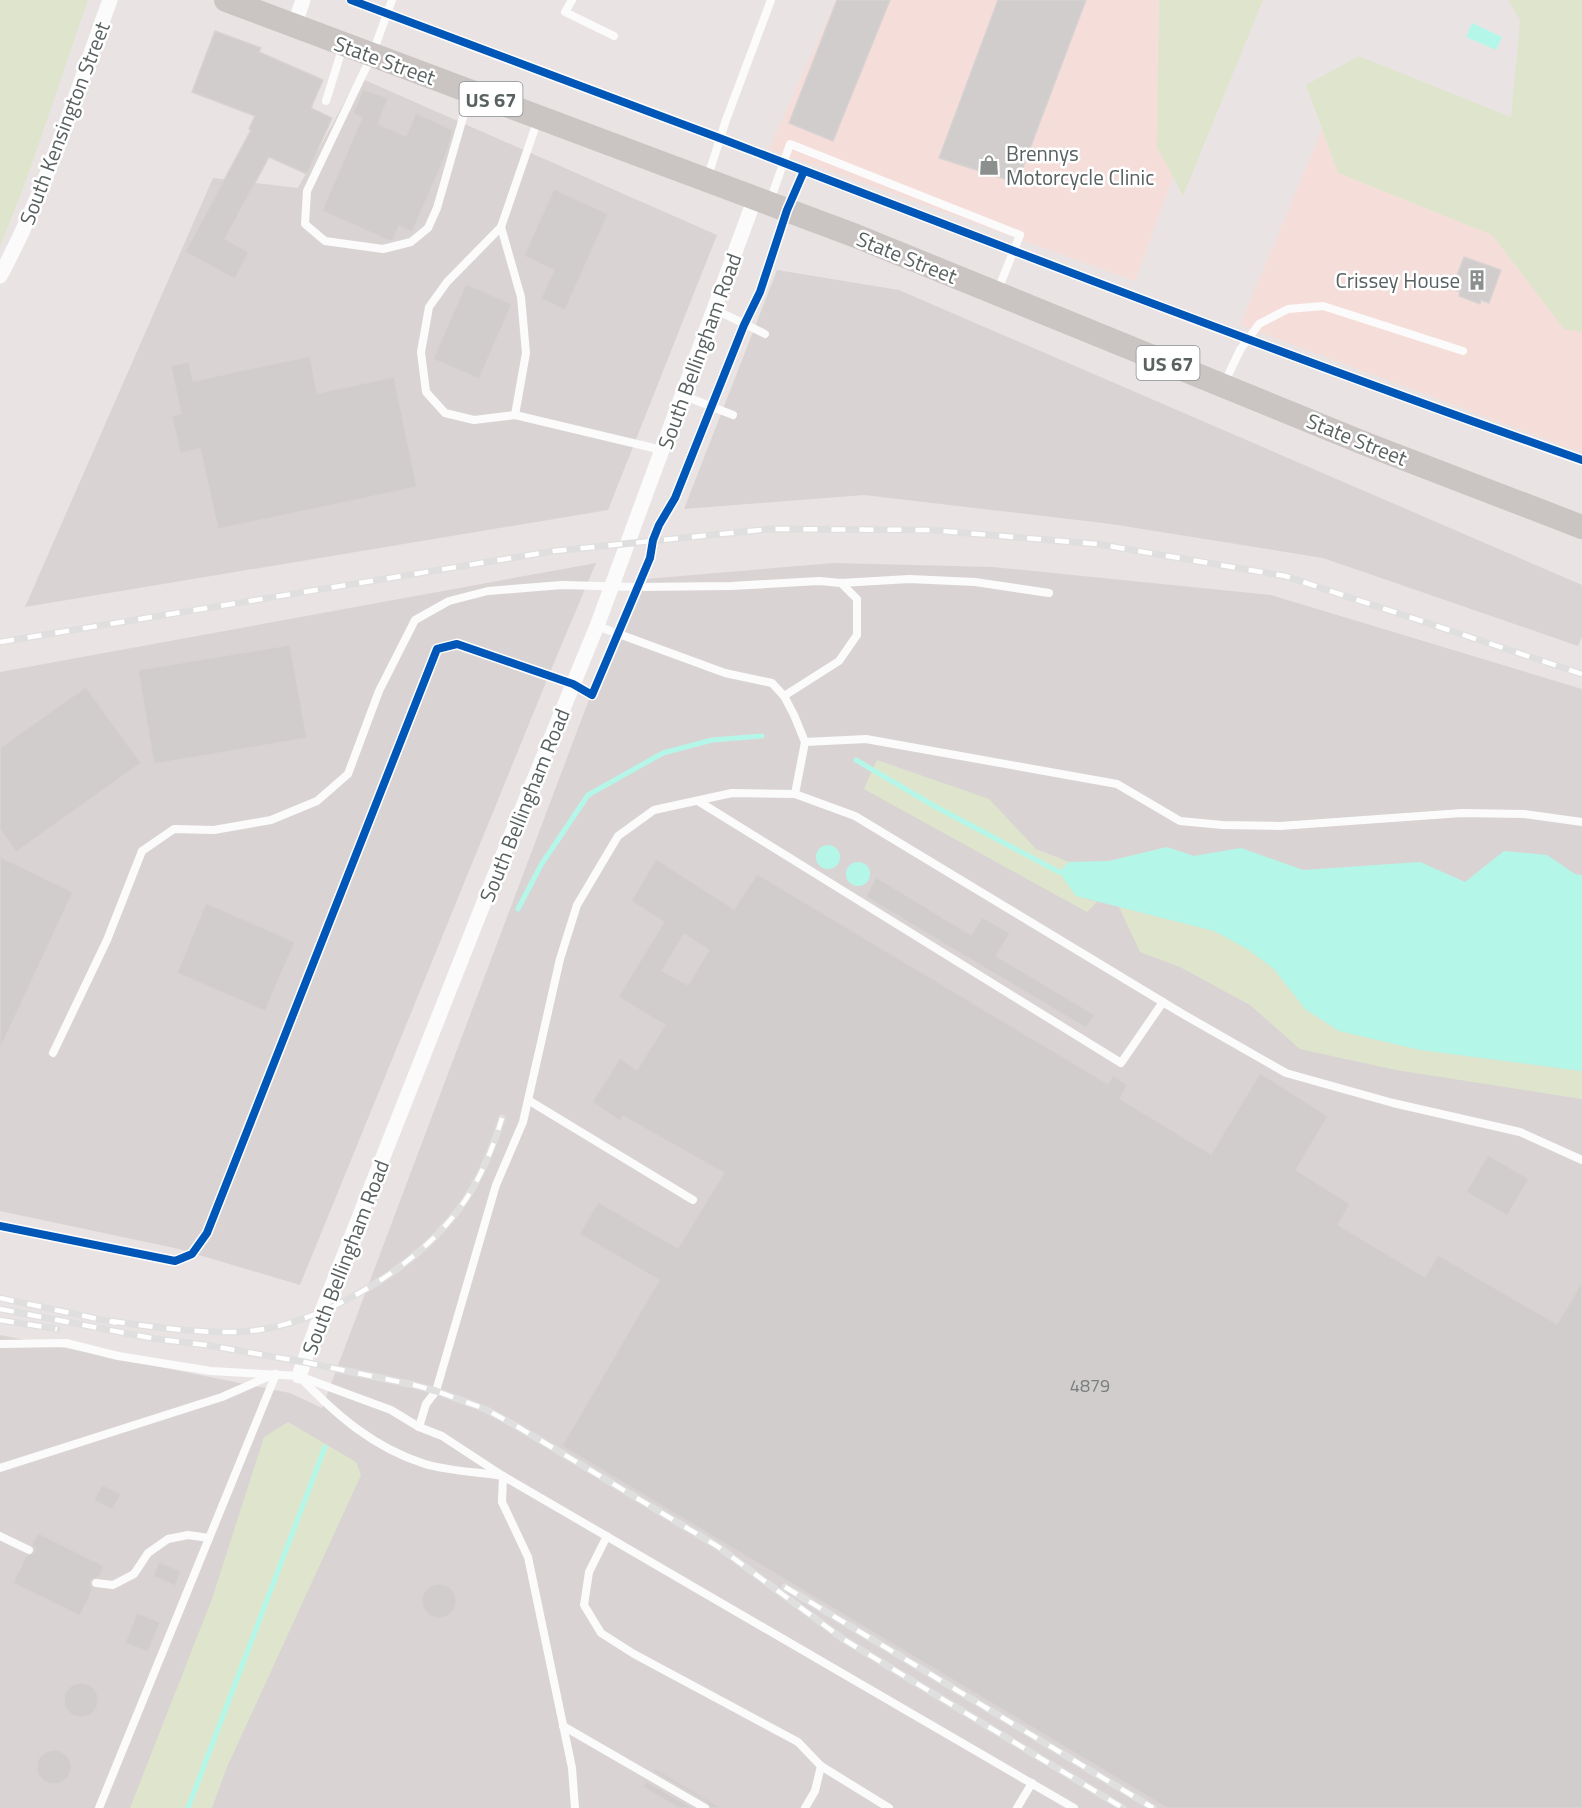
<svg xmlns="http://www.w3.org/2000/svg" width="1582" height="1808" viewBox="0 0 1582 1808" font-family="'Titillium Web',sans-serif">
  <rect width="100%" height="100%" fill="#e9e4e3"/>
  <g fill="#f5deda">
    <path d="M836,0H1223L1237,5L1135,281L769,149Z"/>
    <path d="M1343,79L1582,134V453L1240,325Z"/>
  </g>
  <g fill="#d9d4d3">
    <path d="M358,77L717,235L608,510L25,607L213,178L298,188Z"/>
    <path d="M777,270L899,290L1582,585V637L1578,646L1323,558L1111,524L864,495L684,509Z"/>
    <path d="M596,563L553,665L300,1285L179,1249L0,1211V672Z"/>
    <path d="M834,563L993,567L1271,595L1582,689V1808H0V1335L290,1393L322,1408L634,580Z"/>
  </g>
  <g fill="#dfe5cd">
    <path d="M0,0H88L27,178L0,247Z"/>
    <path d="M1159,0H1263L1183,196L1157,147Z"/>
    <path d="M1508,0H1582V332L1564,329L1492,235L1338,173L1306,85L1359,56L1511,117L1520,20Z"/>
    <path d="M877,760L989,799L1036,849L1069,862L1059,872L1076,896L1097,902L1087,912L864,789Z"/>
    <path d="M1119,907L1214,931L1249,950L1274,969L1305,1009L1339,1031L1420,1050L1582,1071V1099L1396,1070L1300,1049L1250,1005L1180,967L1140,952Z"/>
    <path d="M288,1422L356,1462L361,1475L227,1767L212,1808H130L212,1599L264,1437Z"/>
  </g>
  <g fill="#b4f7e9">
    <path d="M1472,23L1502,37L1496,50L1466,37Z"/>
    <circle cx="828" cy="857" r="12"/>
    <path d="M1167,847L1194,856L1241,848L1303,870L1420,862L1465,882L1504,851L1547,855L1575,874L1582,875V1071L1420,1050L1339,1031L1305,1009L1274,969L1249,950L1214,931L1076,896L1059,872L1069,862L1109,861Z"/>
    <circle cx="858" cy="874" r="12"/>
  </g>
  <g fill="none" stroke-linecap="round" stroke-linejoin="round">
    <g stroke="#b4f7e9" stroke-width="5">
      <path d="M856,760L936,807L1059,872"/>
      <path d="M518,909L541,865L588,795L663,753L712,740L762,736"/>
      <path d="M188,1808L325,1447"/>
    </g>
  </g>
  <g fill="#d0cdcc" stroke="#d8d3d2" stroke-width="1.5" fill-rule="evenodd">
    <path d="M837,0H890L833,141L789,123Z"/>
    <path d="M998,0H1086L1017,183L939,158Z"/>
    <path d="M215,31L261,48L259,52L323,80L311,108L332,118L307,174L269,157L225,239L249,252L235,279L185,252L251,130L249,129L255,116L192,92Z"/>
    <path d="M363,89L388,98L378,124L406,136L416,113L453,130L447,152L412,232L399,226L393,240L390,241L322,211L362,118L353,114Z"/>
    <path d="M554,189L608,214L565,310L541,299L554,270L524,256Z"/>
    <path d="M1464,257L1501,270L1489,303L1481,300L1480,304L1459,296L1460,292L1452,289Z"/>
    <path d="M466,284L512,304L479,379L433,359Z"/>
    <path d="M310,356L317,393L394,377L417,487L218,529L200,449L180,453L172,416L181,414L171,366L189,362L193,381Z"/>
    <path d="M290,645L307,738L154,764L138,670Z"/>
    <path d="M86,687L141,763L16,852L0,829V748Z"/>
    <path d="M0,857L73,892L0,1049Z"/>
    <path d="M656,859L734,909L757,874L1108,1084L1113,1075L1127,1085L1120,1099L1211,1154L1260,1073L1328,1116L1296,1170L1350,1204L1338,1225L1425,1277L1438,1255L1557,1324L1582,1282V1808H1167L562,1446L659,1280L579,1234L598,1202L678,1248L724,1173L623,1116L620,1121L592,1102L620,1058L637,1070L665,1025L618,997L664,922L631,901ZM684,934L709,950L688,985L662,971Z"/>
    <path d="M876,877L971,935L982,917L1010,933L996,956L1095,1015L1086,1028L866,897Z"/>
    <path d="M206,903L295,942L265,1011L177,973Z"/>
    <path d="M1488,1155L1529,1179L1507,1216L1466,1192Z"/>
    <path d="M102,1485L121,1494L112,1510L94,1500Z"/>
    <path d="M38,1533L104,1566L99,1577L91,1580L90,1585L93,1588L80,1616L13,1583L27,1555L34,1553L35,1549L32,1545Z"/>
    <path d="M159,1562L181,1571L175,1586L153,1576Z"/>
    <circle cx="439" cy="1601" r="17"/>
    <path d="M137,1613L160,1622L148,1652L125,1643Z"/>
    <circle cx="81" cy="1700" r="17"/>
    <circle cx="54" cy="1767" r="17"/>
    <path d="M654,1768L721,1808H711L708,1803L652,1771Z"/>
    <path d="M646,1781L693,1808H678L643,1787Z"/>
  </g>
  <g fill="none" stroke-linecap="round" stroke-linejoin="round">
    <g stroke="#fcfbfb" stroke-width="8">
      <path d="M392,0L372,55L307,191L305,224L325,241L383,249L411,242L428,228L437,208L470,93"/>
      <path d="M572,0L565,12L614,36"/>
      <path d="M326,101L343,46"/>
      <path d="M538,119L501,227L447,282L429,307L421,352L426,392L445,413L474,420L515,415L662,450"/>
      <path d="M708,176L726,120L771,0"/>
      <path d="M770,201L790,144L1020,235L997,292"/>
      <path d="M501,227L521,297L526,353L515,415"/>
      <path d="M714,309L765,334"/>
      <path d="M1224,384L1240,350L1259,324L1288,309L1323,306L1463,351"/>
      <path d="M682,395L733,415"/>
      <path d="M597,626L725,673L772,683L784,696L794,715L805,742L795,794"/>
      <path d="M784,696L839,661L857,635V599L841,583"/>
      <path d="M805,742L866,739L1117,784L1180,821L1222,825L1280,826L1462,813L1524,814L1582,822"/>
      <path d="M698,801L1121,1063L1163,1002"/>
      <path d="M53,1053L107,940L142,851L174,829L214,830L271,820L317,801L348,774L379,691L415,620L449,601L488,591L562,585L636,587L731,586L819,581L841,583L909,579L975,582L1049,593"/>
      <path d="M528,1100L693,1200"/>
      <path d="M0,1344L66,1343L118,1356L211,1371L299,1376L391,1410L419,1427L442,1436L503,1476L1074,1808"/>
      <path d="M300,1377C336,1415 374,1448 425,1464C448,1471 478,1472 503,1476L502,1502L528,1557L572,1768L575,1808"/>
      <path d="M419,1427L426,1404L436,1391L496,1185L523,1122L560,959L577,905L618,836L654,810L732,793L795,794L855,816L1181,1013L1286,1073L1393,1103L1520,1132L1582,1160"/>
      <path d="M0,1468L222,1397L272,1375"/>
      <path d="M0,1536L29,1550"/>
      <path d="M607,1536L589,1572L584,1605L601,1633L634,1654L798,1742L821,1766L815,1791L805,1808"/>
      <path d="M96,1583L113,1585L134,1574L148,1553L168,1539L188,1535L209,1538"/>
      <path d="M563,1726L705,1808"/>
      <path d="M821,1766L889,1808"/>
      <path d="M99,1808L276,1374"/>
      <path d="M1017,1808L1032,1783"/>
    </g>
    <g stroke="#fcfbfb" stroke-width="15">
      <path d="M294,26L303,0"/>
      <path d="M0,276C47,189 76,93 110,0"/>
      <path d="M299,1376L322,1311L492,882L597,626L755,198"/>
    </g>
    <path stroke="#cac4c3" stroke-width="24" d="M226,0L856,236L1366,444L1582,527"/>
    <g stroke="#e0dfdf" stroke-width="7">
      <g id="rail">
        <path d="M0,642L554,551L770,529L930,530L1097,544L1285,576L1582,674"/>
        <path d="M0,1298L117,1323"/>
        <path d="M0,1309L156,1339L206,1345L304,1362L414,1385L436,1391L485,1409L518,1427L717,1546L843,1639L1123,1808"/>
        <path d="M0,1320L57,1329"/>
        <path d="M111,1321C152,1327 196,1333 238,1332C312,1329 405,1275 451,1219C476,1190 491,1154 502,1118"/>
        <path d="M785,1587L1153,1808"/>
      </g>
    </g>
    <use href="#rail" stroke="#fff" stroke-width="4.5" stroke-dasharray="14" stroke-linecap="butt"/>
    <g stroke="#fff" stroke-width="11">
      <g id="cycleway">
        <path d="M351,0C474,47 599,92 722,139C1008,249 1293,359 1582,460"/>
        <path d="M0,1226L175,1261L192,1254L207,1233L437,649L457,644L573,684L592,695L650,558L653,540L659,525L675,498L744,325L760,292L787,210L804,171"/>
      </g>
    </g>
    <use href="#cycleway" stroke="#0057b8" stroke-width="8"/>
  </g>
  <defs>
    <g id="shop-bare" transform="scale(1.62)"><path d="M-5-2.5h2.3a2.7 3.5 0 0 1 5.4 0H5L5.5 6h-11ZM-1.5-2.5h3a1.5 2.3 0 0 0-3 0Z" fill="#8b8f8e" stroke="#fff" stroke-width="2.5" paint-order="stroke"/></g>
    <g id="building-bare" transform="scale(1.62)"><path d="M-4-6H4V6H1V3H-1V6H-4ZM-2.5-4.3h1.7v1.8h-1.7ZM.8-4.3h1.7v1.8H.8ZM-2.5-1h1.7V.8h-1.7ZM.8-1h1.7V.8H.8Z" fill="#8b8f8e" stroke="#fff" stroke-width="2.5" paint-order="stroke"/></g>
  </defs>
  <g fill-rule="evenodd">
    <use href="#shop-bare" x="989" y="165"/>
    <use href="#building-bare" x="1477" y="280"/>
  </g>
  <g text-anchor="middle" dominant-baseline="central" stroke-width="5" stroke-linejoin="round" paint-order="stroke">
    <g font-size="18" fill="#787d7d">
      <text x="1090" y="1385">4879</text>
    </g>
    <g fill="#fff" stroke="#8b9090" stroke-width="1.5">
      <rect x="459.5" y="82" width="63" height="34" rx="4.5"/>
      <rect x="1136.5" y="346" width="63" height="34" rx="4.5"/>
    </g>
    <g font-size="20" font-weight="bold" fill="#596161">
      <text x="491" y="99">US 67</text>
      <text x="1168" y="363">US 67</text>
    </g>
    <g font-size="21" fill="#596161" stroke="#fff">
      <text transform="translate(385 60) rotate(20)">State Street</text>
      <text transform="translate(64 123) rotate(-69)">South Kensington Street</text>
      <text transform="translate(907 257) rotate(22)">State Street</text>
      <text transform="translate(699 351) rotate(-70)">South Bellingham Road</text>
      <text transform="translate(1357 439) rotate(22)">State Street</text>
      <text transform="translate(524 805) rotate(-68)">South Bellingham Road</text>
      <text transform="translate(345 1257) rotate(-69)">South Bellingham Road</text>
    </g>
    <g font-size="21" fill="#596161" stroke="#fff" text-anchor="start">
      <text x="1006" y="153">Brennys<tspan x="1006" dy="24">Motorcycle Clinic</tspan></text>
      <text x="1460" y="280" text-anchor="end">Crissey House</text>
    </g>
  </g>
</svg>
